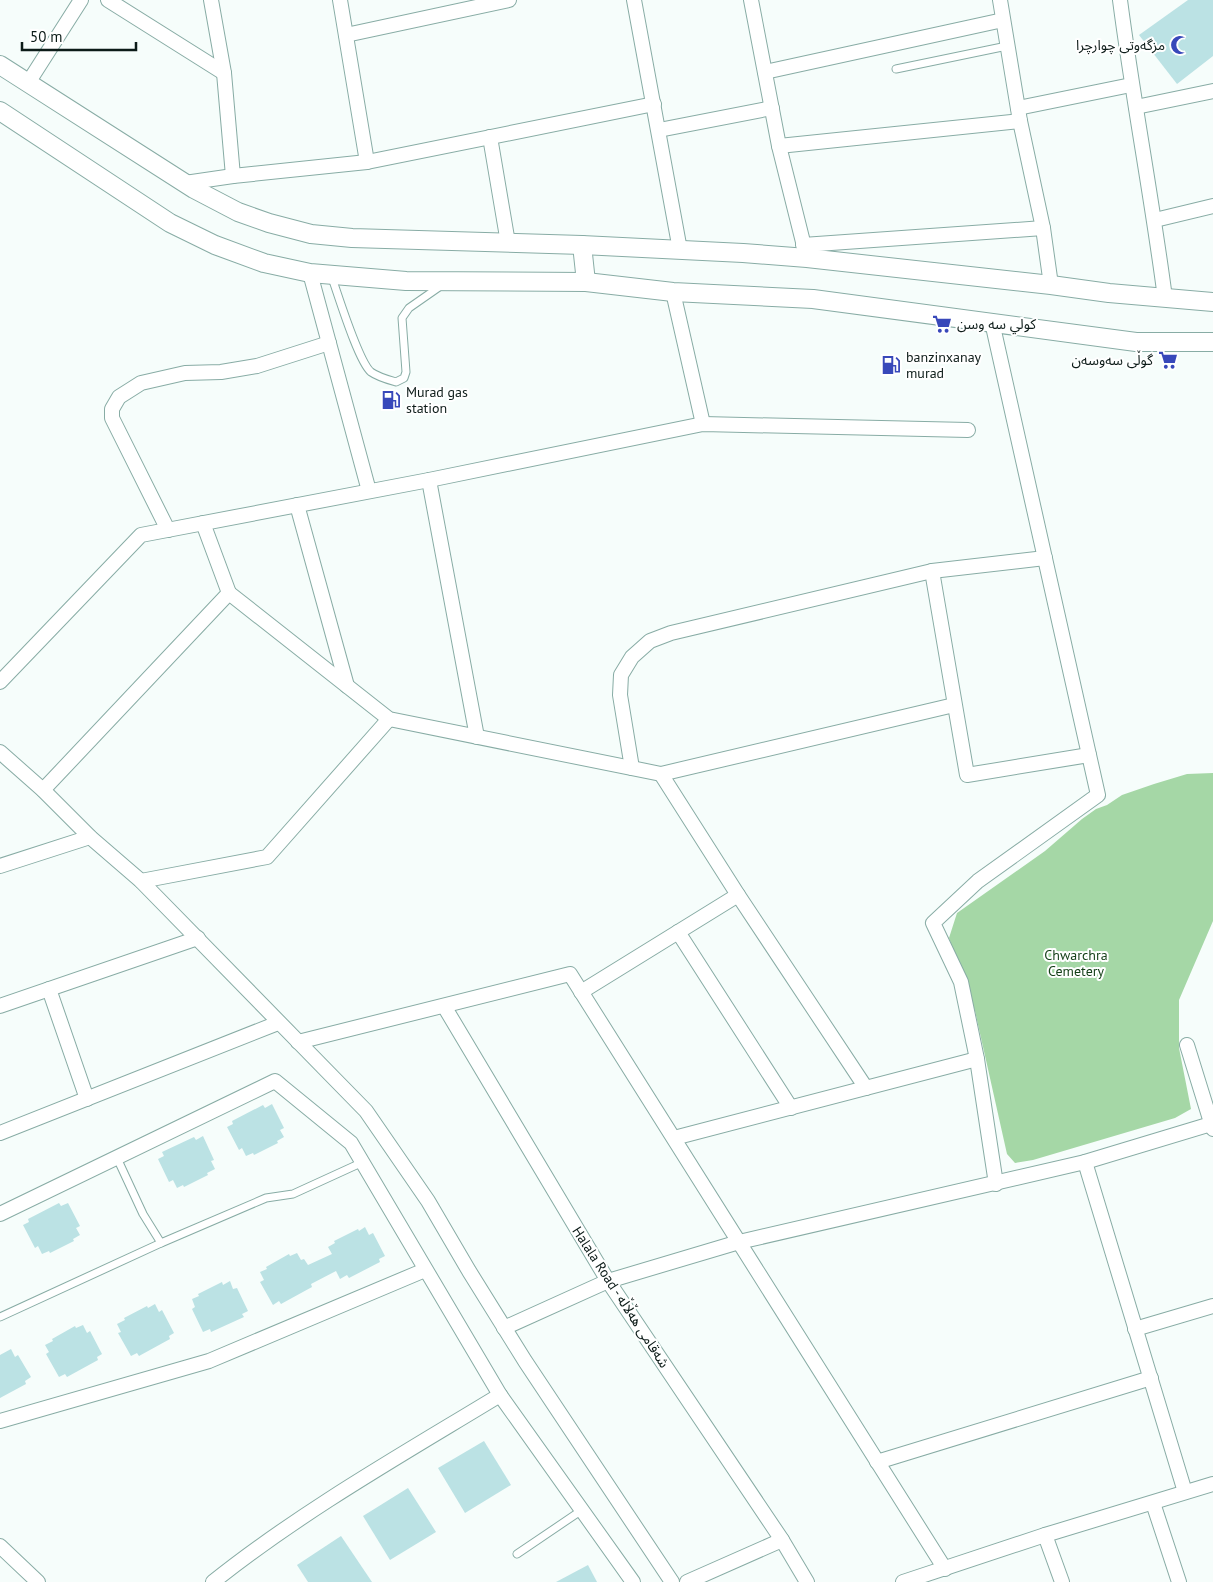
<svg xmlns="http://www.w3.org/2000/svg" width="1213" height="1582" viewBox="0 0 1213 1582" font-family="'PT Sans','Noto Sans Arabic',sans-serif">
  <rect width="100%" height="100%" fill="#f6fdfb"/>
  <path fill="#a5d7a6" d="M1213,773V921L1179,1000V1048L1191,1109L1175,1118L1033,1160L1015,1163L1007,1154L975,1011L949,938L957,913L1045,851L1082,819L1096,809L1107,805L1122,795L1154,784L1187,774Z"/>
  <g fill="#bbe2e4">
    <path d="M1188,0H1213V56L1177,84L1139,35Z"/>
    <path d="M272,1104L284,1128L280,1130L284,1137L277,1141L278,1143L254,1155L253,1153L246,1156L242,1148L239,1150L227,1127L233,1124L232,1121L263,1105L265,1108Z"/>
    <path d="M203,1136L214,1160L211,1161L215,1169L207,1173L208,1175L184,1187L183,1185L177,1188L173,1180L169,1182L158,1159L164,1156L162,1152L194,1137L196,1140Z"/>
    <path d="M59,1203L61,1206L68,1203L80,1226L76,1228L80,1235L73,1239L74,1241L50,1253L49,1251L42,1254L38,1246L35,1248L23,1225L29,1222L28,1219Z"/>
    <path d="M365,1227L369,1235L373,1233L385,1256L379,1259L380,1262L349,1278L347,1275L340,1279L336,1271L311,1284L312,1287L281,1304L279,1301L273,1305L260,1282L264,1280L260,1272L267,1269L266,1267L289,1254L290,1256L297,1253L301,1260L304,1259L308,1265L332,1254L328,1247L335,1243L334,1241L358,1229L359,1231Z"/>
    <path d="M230,1281L233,1289L237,1288L248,1311L242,1314L244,1317L211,1332L210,1329L203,1332L192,1309L195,1307L192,1299L199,1296L198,1294L222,1282L223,1285Z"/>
    <path d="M155,1304L159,1312L162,1310L174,1333L169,1336L170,1339L139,1356L137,1353L131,1356L118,1333L121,1332L117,1324L125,1320L124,1318L147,1306L148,1308Z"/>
    <path d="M83,1325L87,1333L90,1331L102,1354L97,1357L98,1360L67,1377L65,1374L59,1377L46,1354L49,1352L45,1345L53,1341L52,1339L75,1326L76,1328Z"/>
    <path d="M11,1349L15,1357L18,1355L31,1377L25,1381L26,1384L0,1398V1355Z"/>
    <path d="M484,1441L511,1485L465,1513L438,1468Z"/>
    <path d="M408,1488L436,1532L390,1560L363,1516Z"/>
    <path d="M341,1536L372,1582H308L297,1565Z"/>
    <path d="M588,1565L597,1582H556Z"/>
  </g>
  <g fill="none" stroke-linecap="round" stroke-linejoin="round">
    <g stroke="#88aca5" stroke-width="9">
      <g id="service">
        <path d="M896,69L1007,46"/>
        <path d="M331,275C338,294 358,361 371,372C378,377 389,380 396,382L404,378L406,372L402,318L409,308L442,285"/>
        <path d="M117,1158L143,1214L161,1243"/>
        <path d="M0,1317L161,1243L266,1198L293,1194L363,1162"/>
        <path d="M517,1554L582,1510"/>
      </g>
    </g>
    <g stroke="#88aca5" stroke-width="16">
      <g id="minor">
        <path d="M108,0L224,73"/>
        <path d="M211,0L224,73L233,176"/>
        <path d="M340,0L367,162"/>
        <path d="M634,0L680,250"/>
        <path d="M751,0L779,146L807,258"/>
        <path d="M1000,0L1020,121L1043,228L1051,285"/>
        <path d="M1120,0C1133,100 1152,198 1165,298"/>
        <path d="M346,35L509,0"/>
        <path d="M765,72L1003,20"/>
        <path d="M28,83L81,0"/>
        <path d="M1136,107L1213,91"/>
        <path d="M1018,108L1131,85"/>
        <path d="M659,130L772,108"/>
        <path d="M490,137L508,243"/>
        <path d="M779,146L1020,121"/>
        <path d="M185,183L233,176L367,162L654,104"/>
        <path d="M1155,220L1213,206"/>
        <path d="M803,245L1043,228"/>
        <path d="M310,273L369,491"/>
        <path d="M673,292L703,424"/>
        <path d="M992,322L1098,795L978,881L933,923L961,982L977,1059L996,1184"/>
        <path d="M429,480L477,737"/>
        <path d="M297,505L347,686"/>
        <path d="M168,530L112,418V409L119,397L141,383L185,373L221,372L257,366L329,343"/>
        <path d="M932,571L967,775L1089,755"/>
        <path d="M229,593L389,719L661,774L954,705"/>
        <path d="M0,682L141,535L429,480L703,424L968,430"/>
        <path d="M0,752L43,790L90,837L141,881L366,1111L428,1201L469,1271L525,1361L672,1582"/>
        <path d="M632,768L620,695L621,675L632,657L650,641L671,633L932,571L1045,558"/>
        <path d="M661,774L738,895L866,1088"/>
        <path d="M43,790L229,593L203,523"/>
        <path d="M0,866L90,837"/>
        <path d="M141,881L267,857L389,719"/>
        <path d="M678,932L791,1108"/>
        <path d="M49,989L87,1099"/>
        <path d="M581,992L738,895"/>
        <path d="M0,1006L198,938"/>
        <path d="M444,1006L608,1281L782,1540L807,1582"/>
        <path d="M298,1042L570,974L945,1569"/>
        <path d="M1187,1045L1213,1129"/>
        <path d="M0,1133L278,1023"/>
        <path d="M674,1138L977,1059"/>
        <path d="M1085,1162L1185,1492"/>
        <path d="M0,1214L275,1081L351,1143L500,1395L633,1582"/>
        <path d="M504,1328L608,1281L739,1242L1085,1162L1211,1124"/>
        <path d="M1135,1329L1213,1306"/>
        <path d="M0,1421L209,1361L425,1270"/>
        <path d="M877,1462L1151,1378"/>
        <path d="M1153,1503L1179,1582"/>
        <path d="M1045,1535L1062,1582"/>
        <path d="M0,1546L38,1582"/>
        <path d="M213,1582C302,1511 403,1454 500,1395"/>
        <path d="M687,1582L782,1540"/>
        <path d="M903,1582L1045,1535L1213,1484"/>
      </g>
    </g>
    <g stroke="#88aca5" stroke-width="20">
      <g id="tertiary">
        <path d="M0,65L194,189L238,212L269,223L311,234L352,238L582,245L743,253L807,258L1051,285L1109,293L1213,302"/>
        <path d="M0,111L170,223L215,245L264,263L310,273L406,281L586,282L673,292L813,299L1136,342H1213"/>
        <path d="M582,245L586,282"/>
      </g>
    </g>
    <use href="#service" stroke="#fff" stroke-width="7"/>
    <use href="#minor" stroke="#fff" stroke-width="14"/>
    <use href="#tertiary" stroke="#fff" stroke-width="18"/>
  </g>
  <defs>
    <g id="mosque-bare" transform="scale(1.5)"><path d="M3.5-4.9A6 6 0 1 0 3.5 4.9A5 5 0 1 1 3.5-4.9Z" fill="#3848ba" stroke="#fff" stroke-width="2.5" paint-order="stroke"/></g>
    <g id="supermarket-bare" transform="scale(1.5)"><path d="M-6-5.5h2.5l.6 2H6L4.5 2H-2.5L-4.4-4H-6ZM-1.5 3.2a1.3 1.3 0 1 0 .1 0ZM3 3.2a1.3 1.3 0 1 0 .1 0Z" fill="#3848ba" stroke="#fff" stroke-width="2.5" paint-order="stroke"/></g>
    <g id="fuel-bare" transform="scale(1.5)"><path d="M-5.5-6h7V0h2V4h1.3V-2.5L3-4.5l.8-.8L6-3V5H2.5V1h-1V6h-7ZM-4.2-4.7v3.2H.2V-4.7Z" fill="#3848ba" stroke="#fff" stroke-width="2.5" paint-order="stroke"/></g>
  </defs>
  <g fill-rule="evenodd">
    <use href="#mosque-bare" x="1180" y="45"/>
    <use href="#supermarket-bare" x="942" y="324"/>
    <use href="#supermarket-bare" x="1168" y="360"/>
    <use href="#fuel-bare" x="891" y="365"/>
    <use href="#fuel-bare" x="391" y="400"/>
  </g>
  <g text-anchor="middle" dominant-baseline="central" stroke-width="4" stroke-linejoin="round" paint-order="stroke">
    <g font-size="14" fill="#0c1b18" stroke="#fff" text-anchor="start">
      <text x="1165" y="45" text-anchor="end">مزگەوتی چوارچرا</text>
      <text x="957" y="324">كولي سه وسن</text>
      <text x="906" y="357">banzinxanay<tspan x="906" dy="16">murad</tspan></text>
      <text x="1153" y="360" text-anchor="end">گوڵی سەوسەن</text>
      <text x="406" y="392">Murad gas<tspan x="406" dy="16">station</tspan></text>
    </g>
    <g font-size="14" fill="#143f18" stroke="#fff">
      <text x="1076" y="955">Chwarchra<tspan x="1076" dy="16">Cemetery</tspan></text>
    </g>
    <g font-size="14" fill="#0c1b18" stroke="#fff">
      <text transform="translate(621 1297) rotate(57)">Halala Road - شەقامی هەڵاڵە</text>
    </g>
  </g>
  <path d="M22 42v8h114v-8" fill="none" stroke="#0c1b18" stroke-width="2.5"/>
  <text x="30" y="42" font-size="15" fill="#0c1b18" stroke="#ffffff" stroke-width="4" paint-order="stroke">50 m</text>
</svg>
